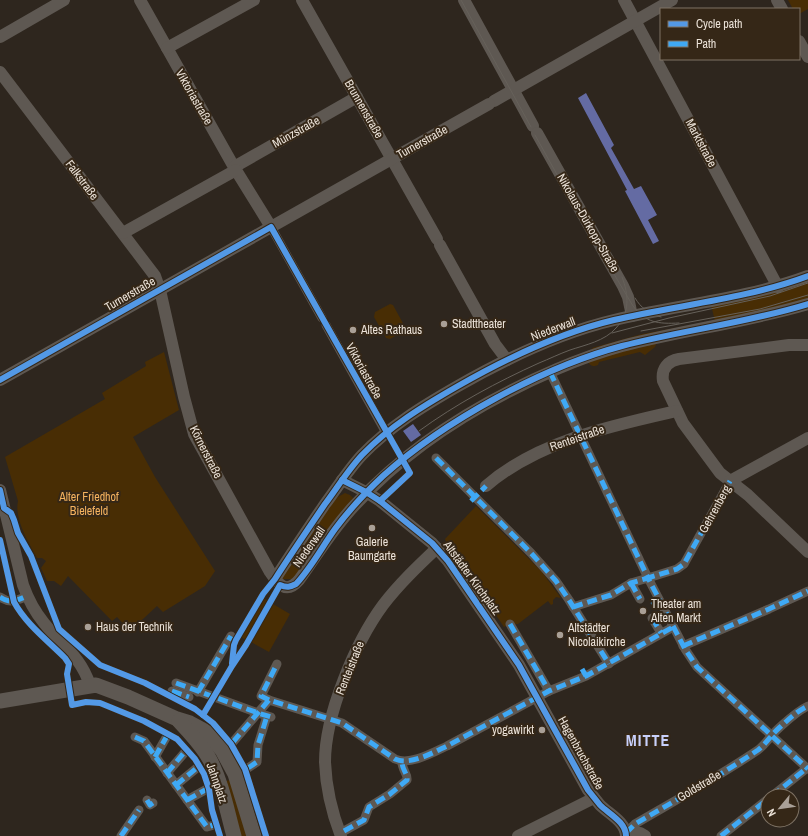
<svg xmlns="http://www.w3.org/2000/svg" width="808" height="836" viewBox="0 0 808 836" font-family="'Archivo Narrow',sans-serif">
  <rect width="100%" height="100%" fill="#2e261e"/>
  <g fill="#482d04">
    <path d="M788,0H808V9L799,14V9H793Z"/>
    <path d="M808,279V300L593,350L592,348L642,334L715,321L711,305Z"/>
    <path d="M390,304L393,305L405,327L404,331L390,339L386,338L374,317L375,312Z"/>
    <path d="M657,342L655,347L645,355L640,352L599,362L598,365C592,367 591,366 587,361Z"/>
    <path d="M164,352L179,410L133,437L155,477L215,571L205,586L163,612L157,606L130,631L117,617L112,621L68,576L61,586L54,581H47L41,568L46,561L42,558H37C29,543 14,519 18,501L5,457L105,399L102,393L146,366L145,362Z"/>
    <path d="M345,493L350,495L354,499L311,558L299,550L336,498Z"/>
    <path d="M476,506L542,572L561,598L556,597L553,600V604L551,605L548,601L518,624H510L504,627L446,542L445,539Z"/>
    <path d="M294,557L307,565L292,579H283L282,576Z"/>
    <path d="M263,598L269,601L246,640L241,637Z"/>
    <path d="M273,604L290,614L269,652L251,642Z"/>
    <path d="M232,779L249,836H240L224,782Z"/>
  </g>
  <g fill="#646ba3">
    <path d="M586,93L614,145L611,148L634,189L641,186L657,215L648,220L659,241L653,244L625,191L627,190L578,98Z"/>
    <path d="M413,424L421,435L411,442L403,431Z"/>
  </g>
  <g fill="none" stroke-linecap="round" stroke-linejoin="round">
    <g stroke="#5e5852" stroke-width="9">
      <path d="M271,227L322,318"/>
      <path d="M326,325L384,429"/>
      <path d="M550,372L648,578L677,569L684,564L730,481"/>
      <path d="M436,458L531,553L556,581L569,600L609,664"/>
      <path d="M631,583L640,599"/>
      <path d="M0,597C10,604 16,601 27,596"/>
      <path d="M573,607L611,595L631,583L648,578L685,649L697,667L808,769"/>
      <path d="M652,618L661,633"/>
      <path d="M510,624L549,691"/>
      <path d="M683,646L769,609L808,591"/>
      <path d="M176,683L258,713L271,717"/>
      <path d="M172,691L189,697"/>
      <path d="M198,692L231,636"/>
      <path d="M269,700L261,696L277,664"/>
      <path d="M135,737L144,741L207,827L214,825"/>
      <path d="M233,742L269,700L342,723L395,759C410,766 434,752 447,746L549,691L586,676L673,627"/>
      <path d="M155,757L167,736"/>
      <path d="M248,768L257,762L258,745L267,716"/>
      <path d="M167,773L186,751"/>
      <path d="M176,785L198,767"/>
      <path d="M772,796L807,768"/>
      <path d="M147,800L150,805L153,803"/>
      <path d="M187,800L207,789"/>
      <path d="M344,831L364,820L369,807L390,794L407,780C408,774 402,770 402,762"/>
      <path d="M626,833L635,824C676,800 718,777 758,750C766,744 771,735 779,728C788,720 797,711 808,706"/>
      <path d="M121,836L139,810"/>
      <path d="M721,836L768,799"/>
    </g>
    <g stroke="#5e5852" stroke-width="12">
      <path d="M140,0L234,167L271,227"/>
      <path d="M302,0L437,239"/>
      <path d="M464,0L533,126"/>
      <path d="M624,0L778,287"/>
      <path d="M777,0L782,9"/>
      <path d="M0,37L64,0"/>
      <path d="M799,41L808,57"/>
      <path d="M167,48L254,0"/>
      <path d="M0,72L155,276L160,290L184,397L194,434L270,572C278,584 286,595 299,580C317,555 333,528 355,505C410,445 482,401 557,369C578,360 600,352 622,346C684,330 747,322 808,304"/>
      <path d="M494,101L672,0"/>
      <path d="M537,133L623,286L628,297L632,316"/>
      <path d="M234,167L357,97"/>
      <path d="M123,233L236,170"/>
      <path d="M440,245L495,344L507,360"/>
      <path d="M808,345H789L679,359C668,361 661,368 663,381L683,423L720,473L748,495L808,552"/>
      <path d="M0,380L489,104"/>
      <path d="M342,480L366,492L380,501L432,543L448,561L519,665L588,790C592,795 596,800 600,805C609,814 626,822 626,836"/>
      <path d="M730,481L808,438"/>
      <path d="M486,486C538,441 611,426 677,411"/>
      <path d="M0,490L23,585C28,599 35,612 44,623C62,646 80,655 90,685"/>
      <path d="M275,579C291,554 308,529 325,504C337,488 348,470 362,455C390,426 423,406 458,386C507,358 559,333 614,320C678,305 746,299 808,276"/>
      <path d="M626,833H640L645,836"/>
      <path d="M341,836C332,813 326,787 325,762C325,715 355,643 383,605C399,584 418,566 437,548"/>
      <path d="M518,836L594,798"/>
    </g>
    <g stroke="#5e5852" stroke-width="15">
      <path d="M0,701L96,685L128,697L177,719L190,723L205,731L222,750L235,774L254,836"/>
      <path d="M179,721C190,733 202,745 210,760C222,783 227,811 234,836"/>
    </g>
    <g stroke="#66615a" stroke-width="1">
      <path d="M461,0L531,127"/>
      <path d="M535,135L589,232L633,306C646,323 658,324 679,323"/>
      <path d="M635,298C641,308 649,314 661,317"/>
      <path d="M641,331L760,309L808,295"/>
      <path d="M612,333L669,318L770,296L808,283"/>
      <path d="M419,431C456,404 497,382 539,363C549,359 559,354 570,350C585,345 605,341 616,328C630,313 629,295 622,277"/>
    </g>
    <g stroke="#3fa9f5" stroke-width="5" stroke-dasharray="10 5" stroke-linecap="butt">
      <path d="M550,372L648,578L677,569L684,564L730,481"/>
      <path d="M436,458L531,553L556,581L569,600L609,664"/>
      <path d="M471,501L486,486"/>
      <path d="M631,583L640,599"/>
      <path d="M0,597C10,604 16,601 27,596"/>
      <path d="M652,605L659,600"/>
      <path d="M573,607L611,595L631,583L648,578L685,649L697,667L808,769"/>
      <path d="M652,618L661,633"/>
      <path d="M510,624L549,691"/>
      <path d="M683,646L769,609L808,591"/>
      <path d="M582,669L586,676"/>
      <path d="M176,683L258,713L271,717"/>
      <path d="M172,691L189,697"/>
      <path d="M198,692L231,636"/>
      <path d="M269,700L261,696L277,664"/>
      <path d="M135,737L144,741L207,827L217,824"/>
      <path d="M233,742L269,700L342,723L395,759C410,766 434,752 447,746L549,691L586,676L673,627"/>
      <path d="M155,757L167,736"/>
      <path d="M248,768L257,762L258,745L267,716"/>
      <path d="M167,773L187,749"/>
      <path d="M176,785L198,767"/>
      <path d="M772,796L807,768"/>
      <path d="M147,800L150,805L153,803"/>
      <path d="M187,800L207,789"/>
      <path d="M344,831L364,820L369,807L390,794L407,780C408,774 402,770 402,762"/>
      <path d="M626,833L635,824C676,800 718,777 758,750C766,744 771,735 779,728C788,720 797,711 808,706"/>
      <path d="M121,836L139,810"/>
      <path d="M721,836L768,799"/>
    </g>
    <g stroke="#352717" stroke-width="8">
      <g id="cycleway">
        <path d="M0,380L271,227L410,473L380,501"/>
        <path d="M342,480L366,492L380,501L432,543L448,561L519,665L588,790C592,795 596,800 600,805C609,814 626,822 626,836"/>
        <path d="M0,490L4,508L11,513L14,520L18,533L31,556L59,629L100,665L145,683L195,709L213,723L231,744L245,769L266,836"/>
        <path d="M0,540L14,602C26,624 47,640 65,658L69,664L67,674L72,705L86,702L100,703L144,721L177,739L195,759L204,774L209,789L212,810L220,836"/>
        <path d="M232,663L234,645L236,640L263,594L275,579C291,554 308,529 325,504C337,488 348,470 362,455C390,426 423,406 458,386C507,358 559,333 614,320C678,305 746,299 808,276"/>
        <path d="M203,715L232,666L246,645L280,585C287,588 290,587 296,584C311,568 322,547 335,529C349,510 366,492 383,476C444,421 543,367 622,346C683,330 747,323 808,304"/>
      </g>
    </g>
    <use href="#cycleway" stroke="#5399e6" stroke-width="6"/>
  </g>
  <g fill="#a9a097" stroke="#352717" stroke-width="1.5">
    <circle cx="444" cy="324" r="4"/>
    <circle cx="353" cy="330" r="4"/>
    <circle cx="372" cy="528" r="4"/>
    <circle cx="643" cy="611" r="4"/>
    <circle cx="88" cy="627" r="4"/>
    <circle cx="560" cy="635" r="4"/>
    <circle cx="542" cy="730" r="4"/>
  </g>
  <g text-anchor="middle" dominant-baseline="central" stroke-width="4" stroke-linejoin="round" paint-order="stroke">
    <g font-size="12" fill="#ebe2d8" stroke="#352717">
      <text transform="translate(194 97) rotate(60)">Viktoriastraße</text>
      <text transform="translate(364 109) rotate(60)">Brunnenstraße</text>
      <text transform="translate(296 132) rotate(-29)">Münzstraße</text>
      <text transform="translate(422 142) rotate(-29)">Turnerstraße</text>
      <text transform="translate(701 143) rotate(62)">Marktstraße</text>
      <text transform="translate(82 180) rotate(53)">Falkstraße</text>
      <text transform="translate(588 223) rotate(60)">Nikolaus-Dürkopp-Straße</text>
      <text transform="translate(130 294) rotate(-30)">Turnerstraße</text>
      <text transform="translate(553 329) rotate(-21)">Niederwall</text>
      <text transform="translate(364 371) rotate(61)">Viktoriastraße</text>
      <text transform="translate(577 438) rotate(-19)">Renteistraße</text>
      <text transform="translate(206 452) rotate(63)">Körnerstraße</text>
      <text transform="translate(715 509) rotate(-61)">Gehrenberg</text>
      <text transform="translate(309 547) rotate(-55)">Niederwall</text>
      <text transform="translate(472 578) rotate(54)">Altstädter Kirchplatz</text>
      <text transform="translate(350 668) rotate(-68)">Renteistraße</text>
      <text transform="translate(581 753) rotate(61)">Hagenbruchstraße</text>
      <text transform="translate(217 783) rotate(71)">Jahnplatz</text>
      <text transform="translate(699 786) rotate(-31)">Goldstraße</text>
    </g>
    <g font-size="12" fill="#ebe2d8" stroke="#352717" text-anchor="start">
      <text x="452" y="324">Stadttheater</text>
      <text x="361" y="330">Altes Rathaus</text>
      <text x="372" y="542" text-anchor="middle">Galerie<tspan x="372" dy="14">Baumgarte</tspan></text>
      <text x="651" y="604">Theater am<tspan x="651" dy="14">Alten Markt</tspan></text>
      <text x="96" y="627">Haus der Technik</text>
      <text x="568" y="628">Altstädter<tspan x="568" dy="14">Nicolaikirche</tspan></text>
      <text x="534" y="730" text-anchor="end">yogawirkt</text>
    </g>
    <g font-size="12" fill="#f4b25f" stroke="#352717">
      <text x="89" y="497">Alter Friedhof<tspan x="89" dy="14">Bielefeld</tspan></text>
    </g>
    <g font-size="16" font-weight="bold" letter-spacing="1" fill="#c8d0fb" stroke="#352717">
      <text x="648" y="740">MITTE</text>
    </g>
  </g>
  <rect x="660" y="8" width="140" height="52" fill="#352717" stroke="#7e7264"/>
  <rect x="668" y="21" width="20" height="6" fill="#5399e6" stroke="#7e7264"/>
  <text x="696" y="28" font-size="12" fill="#ebe2d8">Cycle path</text>
  <rect x="668" y="41" width="20" height="6" fill="#3fa9f5" stroke="#7e7264"/>
  <text x="696" y="48" font-size="12" fill="#ebe2d8">Path</text>
  <g transform="translate(780 808) rotate(241)"><circle r="19" fill="#352717" stroke="#7e7264"/>
  <path d="M0-3L7 15L0 10L-7 15Z" fill="#a9a097"/>
  <text y="-6" font-size="11" font-weight="bold" text-anchor="middle" fill="#ebe2d8">N</text>
  </g>
</svg>
